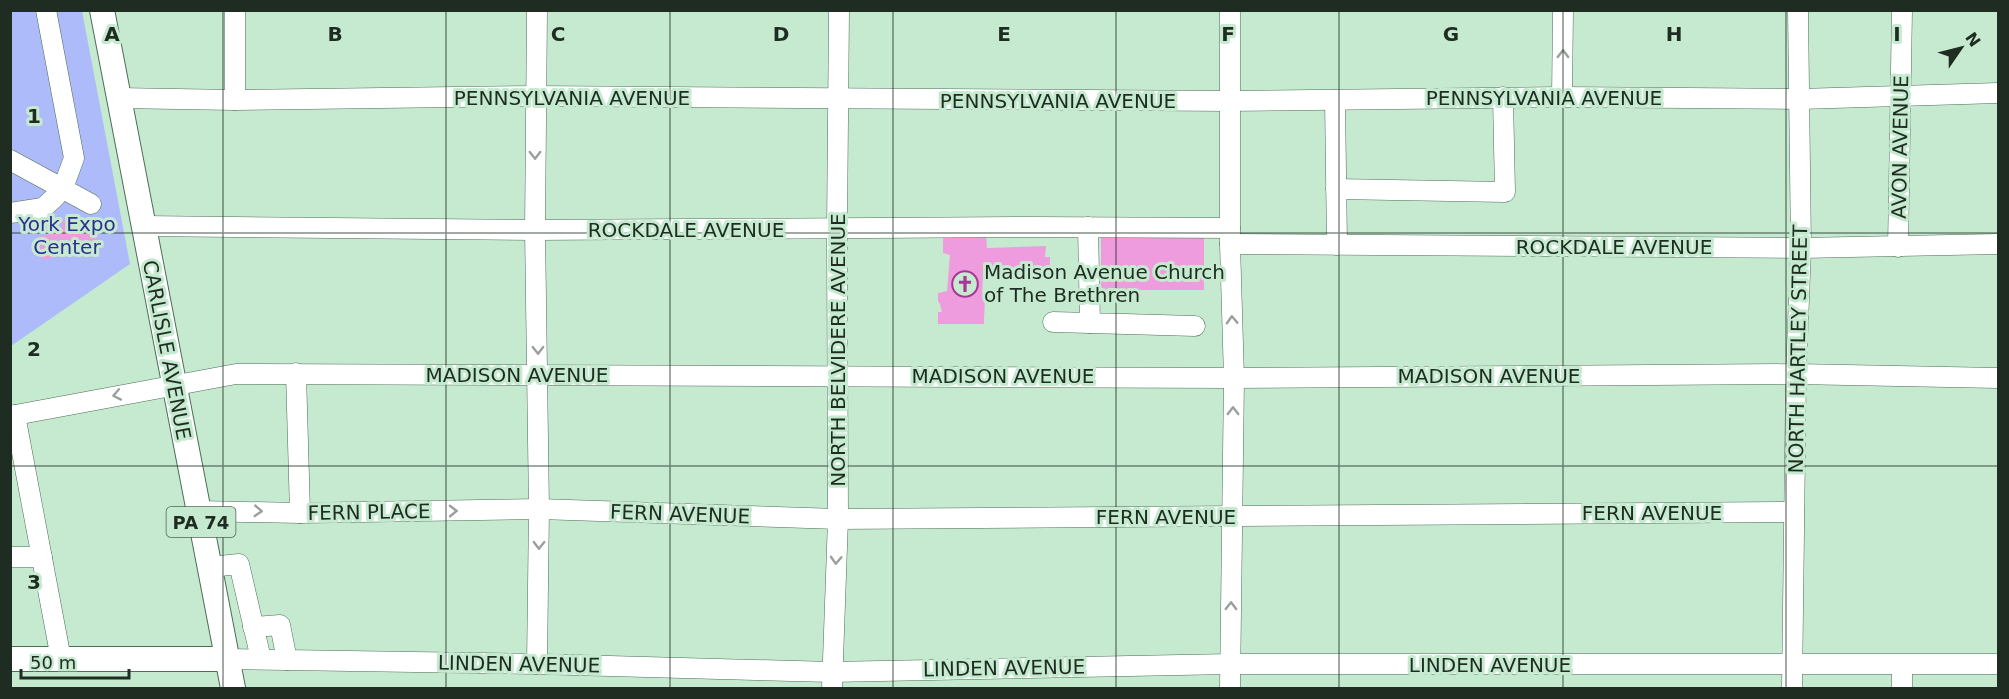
<svg xmlns="http://www.w3.org/2000/svg" width="2009" height="699" viewBox="0 0 2009 699" font-family="'DejaVu Sans',sans-serif">
  <rect width="100%" height="100%" fill="#c5ead0"/>
  <path fill="#adbbfa" d="M11,11H82L130,264L11,346Z"/>
  <g fill="#ee9cdd">
    <path d="M75,217L77,224L90,221L92,231L96,230L98,241L90,242L92,249L42,260L37,237L59,232L58,227L63,226L61,221Z"/>
    <path d="M943,234H986L987,248L1046,246L1045,257H1050V272H1045V278L983,277L982,293L985,294L984,324H938V312H942L940,304L938,301V293L947,291L950,255L943,253Z"/>
    <rect x="1101" y="236" width="103" height="54"/>
  </g>
  <g fill="none" stroke-linecap="round" stroke-linejoin="round">
    <g stroke="#4d6d57" stroke-width="21">
      <g id="minor">
        <path d="M235,10V100"/>
        <path d="M537,10L535,230L539,509L537,664"/>
        <path d="M1562,97L1563,10"/>
        <path d="M118,98L235,100L535,96L1229,101L1562,97L1800,99L1998,93"/>
        <path d="M1335,100L1337,245"/>
        <path d="M10,160L91,204"/>
        <path d="M1336,189L1505,192L1503,97"/>
        <path d="M10,213L43,208L54,198L63,188L74,158L46,10"/>
        <path d="M143,226L535,230L1032,227L1230,228"/>
        <path d="M1088,227L1090,323L1195,326"/>
        <path d="M1230,244L1801,248L1998,244"/>
        <path d="M1898,247L1902,10"/>
        <path d="M1053,322L1090,323"/>
        <path d="M296,373L300,513"/>
        <path d="M15,415L61,659"/>
        <path d="M10,416L236,374L1234,378L1796,374L1998,378"/>
        <path d="M199,511L300,513L539,509L838,519L1794,512"/>
        <path d="M10,557H42"/>
        <path d="M210,567L239,564L261,659"/>
        <path d="M253,627L280,625L287,660"/>
        <path d="M228,659L537,664L831,672L1230,664H1998"/>
        <path d="M1902,665V688"/>
        <path d="M832,688L838,519L837,229L839,10"/>
        <path d="M1230,688L1234,378L1230,244V10"/>
        <path d="M1792,688L1796,374L1801,248L1798,10"/>
      </g>
    </g>
    <g stroke="#4d6d57" stroke-width="26">
      <g id="major">
        <path d="M102,10L233,688"/>
        <path d="M10,659H228"/>
      </g>
    </g>
    <use href="#minor" stroke="#fff" stroke-width="20"/>
    <use href="#major" stroke="#fff" stroke-width="24"/>
  </g>
  <defs><path id="oneway-chevron" d="M-2-3.5L2.5 0L-2 3.5" fill="none" stroke-width="1.6" stroke-linecap="round" stroke-linejoin="round" transform="scale(1.5)"/></defs>
  <g stroke="#9aa09c">
    <use href="#oneway-chevron" transform="translate(1563 54) rotate(-89)"/>
    <use href="#oneway-chevron" transform="translate(535 155) rotate(90)"/>
    <use href="#oneway-chevron" transform="translate(1232 320) rotate(-92)"/>
    <use href="#oneway-chevron" transform="translate(538 350) rotate(89)"/>
    <use href="#oneway-chevron" transform="translate(117 395) rotate(169)"/>
    <use href="#oneway-chevron" transform="translate(1233 411) rotate(-90)"/>
    <use href="#oneway-chevron" transform="translate(258 511) rotate(3)"/>
    <use href="#oneway-chevron" transform="translate(453 511) rotate(-1)"/>
    <use href="#oneway-chevron" transform="translate(539 545) rotate(91)"/>
    <use href="#oneway-chevron" transform="translate(836 560) rotate(93)"/>
    <use href="#oneway-chevron" transform="translate(1231 606) rotate(-89)"/>
  </g>
  <path fill="none" stroke="#1e2c22" stroke-width="1.5" stroke-opacity="0.55" d="M223,10V688M446,10V688M670,10V688M893,10V688M1116,10V688M1339,10V688M1563,10V688M1786,10V688M10,233H1998M10,466H1998"/>
  <defs>
    <g id="church-ring" transform="scale(1.35)"><circle r="9.5" fill="#c5ead0" stroke="#a63795" stroke-width="1.5"/><path d="M-1.2-6h2.4v3.5h3.3v2.4h-3.3V6h-2.4V-.1h-3.3v-2.4h3.3Z" fill="#a63795"/></g>
  </defs>
  <g fill-rule="evenodd">
    <use href="#church-ring" x="965" y="284"/>
  </g>
  <g text-anchor="middle" dominant-baseline="central" stroke-width="6" stroke-linejoin="round" paint-order="stroke">
    <rect fill="#c5ead0" stroke="#506556" stroke-width="1.5" x="166.5" y="507" width="69" height="30" rx="4.5"/>
    <g font-size="18" font-weight="bold" fill="#1e2c22">
      <text x="201" y="522">PA 74</text>
    </g>
    <g font-size="20" fill="#1e2c22" stroke="#c5ead0">
      <text x="572" y="98">PENNSYLVANIA AVENUE</text>
      <text x="1544" y="98">PENNSYLVANIA AVENUE</text>
      <text x="1058" y="101">PENNSYLVANIA AVENUE</text>
      <text transform="translate(1900 147) rotate(-89)">AVON AVENUE</text>
      <text x="686" y="230">ROCKDALE AVENUE</text>
      <text x="1614" y="247">ROCKDALE AVENUE</text>
      <text transform="translate(1798 349) rotate(-89)">NORTH HARTLEY STREET</text>
      <text transform="translate(167 350) rotate(79)">CARLISLE AVENUE</text>
      <text transform="translate(838 350) rotate(-90)">NORTH BELVIDERE AVENUE</text>
      <text x="517" y="375">MADISON AVENUE</text>
      <text x="1003" y="376">MADISON AVENUE</text>
      <text x="1489" y="376">MADISON AVENUE</text>
      <text transform="translate(369 512) rotate(-1)">FERN PLACE</text>
      <text x="1652" y="513">FERN AVENUE</text>
      <text transform="translate(680 514) rotate(2)">FERN AVENUE</text>
      <text x="1166" y="517">FERN AVENUE</text>
      <text transform="translate(519 664) rotate(1)">LINDEN AVENUE</text>
      <text x="1490" y="665">LINDEN AVENUE</text>
      <text transform="translate(1004 668) rotate(-1)">LINDEN AVENUE</text>
    </g>
    <g font-size="20" fill="#2c2e91" stroke="#c5ead0">
      <text x="67" y="224">York Expo<tspan x="67" dy="23">Center</tspan></text>
    </g>
    <g font-size="20" fill="#1e2c22" stroke="#c5ead0" text-anchor="start">
      <text x="984" y="272">Madison Avenue Church<tspan x="984" dy="23">of The Brethren</tspan></text>
    </g>
  </g>
  <g font-size="20" text-anchor="middle" font-weight="bold" fill="#1e2c22" stroke="#c5ead0" stroke-width="6" stroke-linejoin="round" paint-order="stroke">
    <text x="112" y="41">A</text>
    <text x="335" y="41">B</text>
    <text x="558" y="41">C</text>
    <text x="781" y="41">D</text>
    <text x="1004" y="41">E</text>
    <text x="1228" y="41">F</text>
    <text x="1451" y="41">G</text>
    <text x="1674" y="41">H</text>
    <text x="1897" y="41">I</text>
    <text x="34" y="123">1</text>
    <text x="34" y="356">2</text>
    <text x="34" y="589">3</text>
  </g>
  <rect width="2009" height="699" fill="none" stroke="#1e2c22" stroke-width="24"/>
  <g transform="translate(1961 48) rotate(55)" stroke="#c5ead0" stroke-width="4.5" paint-order="stroke">
  <path d="M0-4.5L10 22L0 15L-10 22Z" fill="#1e2c22"/>
  <text y="-9" font-size="16" font-weight="bold" text-anchor="middle" fill="#1e2c22">N</text>
  </g>
  <path d="M21 669v9h108v-9" fill="none" stroke="#1e2c22" stroke-width="3"/>
  <text x="30" y="669" font-size="18" fill="#1e2c22" stroke="#c5ead0" stroke-width="4.5" paint-order="stroke">50 m</text>
</svg>
